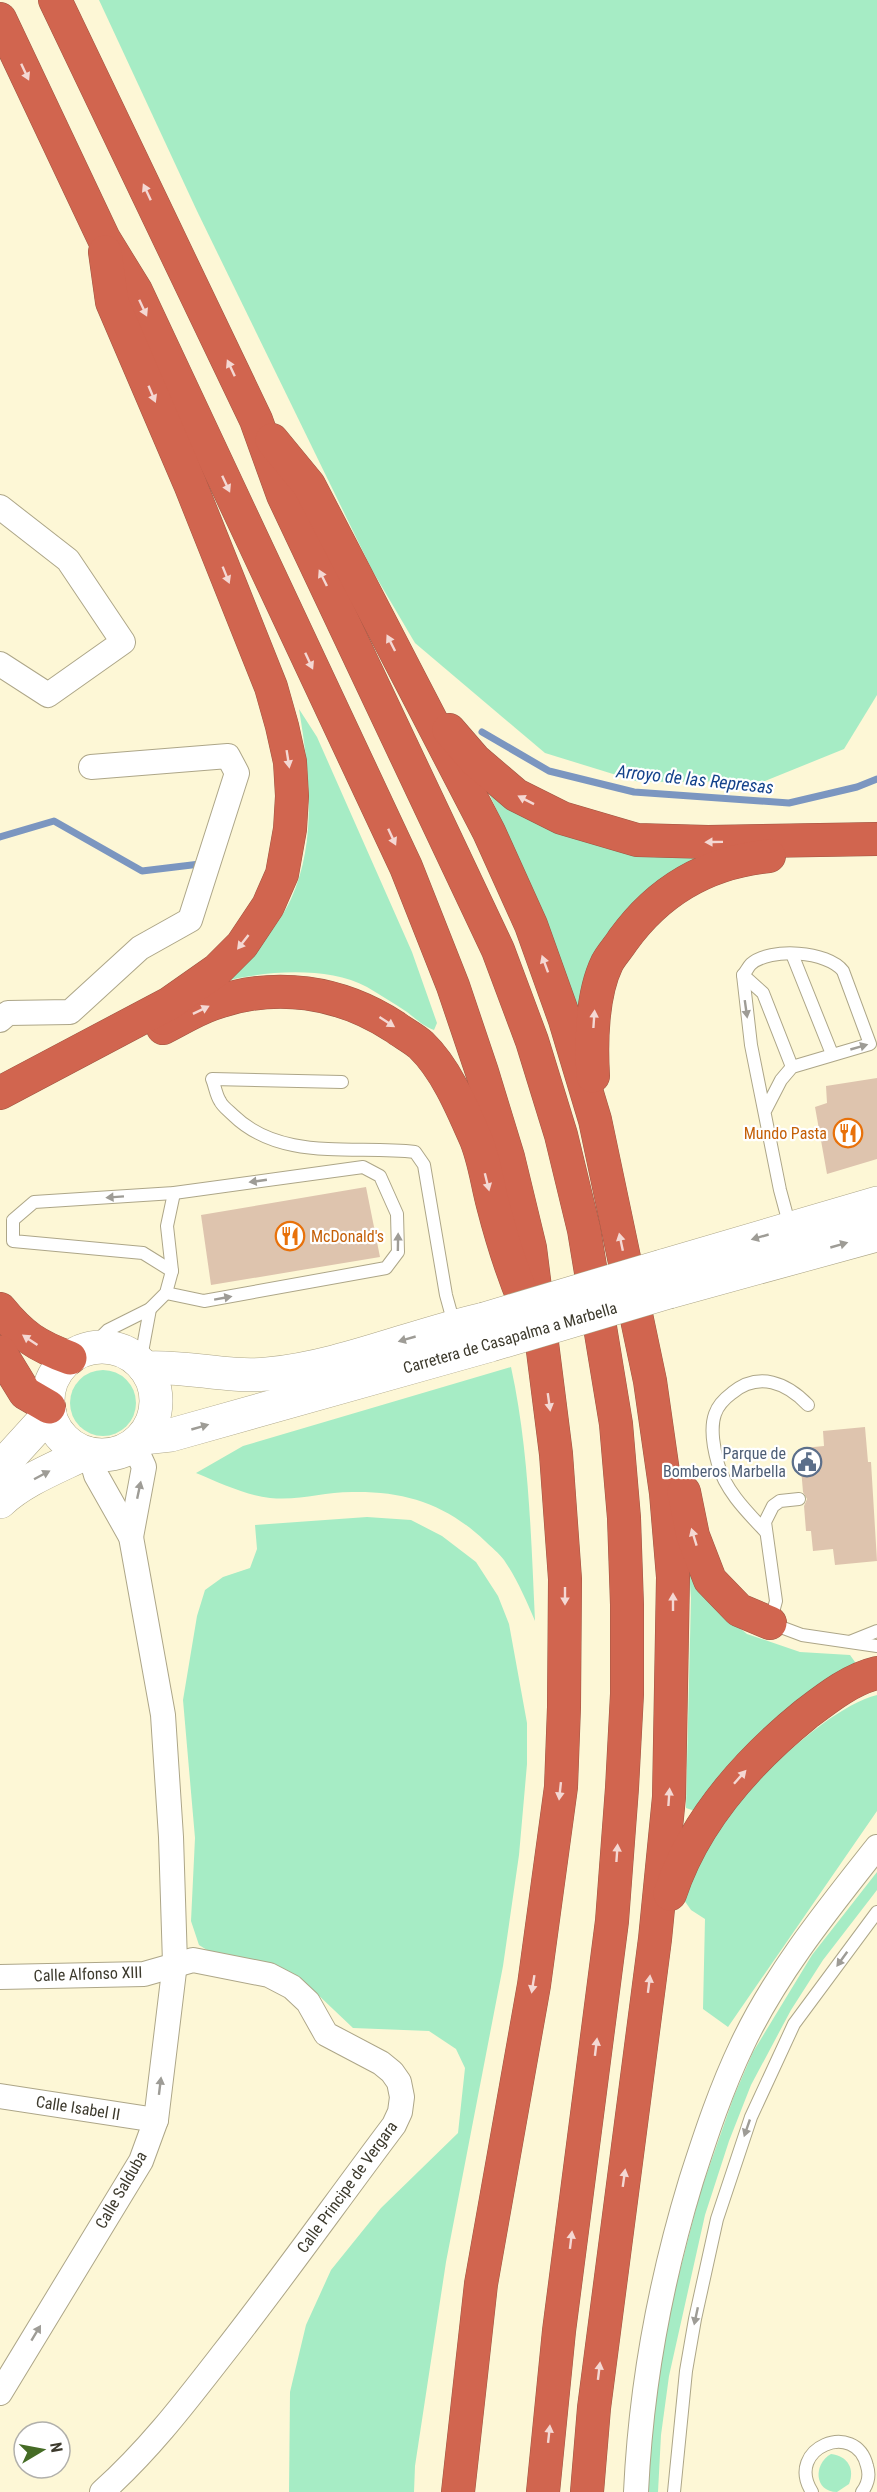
<svg xmlns="http://www.w3.org/2000/svg" width="877" height="2492" viewBox="0 0 877 2492" font-family="'Roboto Condensed',sans-serif">
  <rect width="100%" height="100%" fill="#fdf7d6"/>
  <g fill="#a6ecc5">
    <path d="M99,0H877V695L844,749L765,781L639,782L545,753L415,643L372,570L197,211Z"/>
    <path d="M299,709L317,737L412,952L437,1023L434,1030C423,1026 416,1019 407,1012C394,1003 380,995 367,987C327,966 267,971 225,981C250,956 276,931 291,899C318,840 309,770 299,709Z"/>
    <path d="M488,791L739,848L691,865L577,1011L538,902Z"/>
    <path d="M511,1367C529,1450 531,1536 535,1621C526,1600 517,1579 504,1560C499,1553 491,1547 485,1541C446,1504 405,1491 352,1492C323,1492 300,1501 270,1498C245,1495 220,1483 196,1473L243,1446Z"/>
    <circle cx="103" cy="1403" r="33"/>
    <path d="M367,1517L411,1520L442,1536L476,1562L498,1596L509,1624L527,1723V1764L519,1855L503,1966L446,2262L415,2466L414,2492H289L290,2392L306,2325L331,2270L381,2208L458,2133L465,2068L456,2049L429,2031L353,2028L314,1991L274,1964L218,1957L199,1945L191,1921L195,1838L183,1700L197,1616L205,1590L223,1577L250,1568L257,1549L255,1525Z"/>
    <path d="M689,1570L730,1620L747,1634L800,1652L850,1655L855,1662L853,1670L695,1811L686,1808L691,1598Z"/>
    <path d="M877,1695V1811L728,2027L703,2009L705,1919L691,1910L684,1900C689,1886 693,1870 700,1857C726,1806 821,1709 877,1695Z"/>
    <path d="M877,1872V1890L823,1960L791,2010L751,2085L729,2141L705,2215L669,2376L661,2435L658,2492H647L654,2408L667,2321L700,2193L734,2096L753,2052L812,1955Z"/>
    <path d="M831,2454C848,2456 855,2469 849,2484L837,2492C814,2492 813,2464 831,2454Z"/>
  </g>
  <g fill="none" stroke-linecap="round" stroke-linejoin="round">
    <g stroke="#7b96c0" stroke-width="7">
      <path d="M482,732L549,771L634,792L789,803L857,787L877,779"/>
      <path d="M0,837L54,821L142,871L200,864"/>
    </g>
  </g>
  <g fill="#dec4ae">
    <path d="M877,1078V1159L827,1174L815,1107L827,1103L826,1086Z"/>
    <path d="M366,1187L380,1257L211,1285L201,1215Z"/>
    <path d="M865,1427L868,1462H871L877,1561L835,1565L833,1549L813,1551L811,1531H806L804,1506L807,1499L803,1492L801,1468H806L804,1448L824,1446L823,1431Z"/>
  </g>
  <g fill="none" stroke-linecap="round" stroke-linejoin="round">
    <g stroke="#ada688" stroke-width="14">
      <g id="lane">
        <path d="M792,954L832,1054"/>
        <path d="M743,975L763,993L792,1067"/>
        <path d="M342,1082L212,1079C215,1086 216,1095 220,1101C222,1106 229,1111 233,1115C281,1162 354,1145 415,1152L424,1165L446,1295L454,1324"/>
        <path d="M765,1111L781,1080L792,1067L870,1044L843,971C828,951 770,947 751,964C748,967 746,972 743,975L751,1045L780,1190L790,1227"/>
        <path d="M166,1293L204,1301L386,1268L398,1252L397,1214L380,1176L363,1167L174,1193L34,1202L13,1220V1241L143,1253L172,1271"/>
        <path d="M90,1348L108,1330L150,1309L166,1293L172,1271L167,1226L174,1193"/>
        <path d="M140,1363L150,1309"/>
        <path d="M799,1499L780,1501L773,1506L765,1522L776,1601L770,1623L802,1635L877,1646"/>
        <path d="M765,1531C747,1512 725,1490 718,1464C714,1450 710,1428 715,1414C718,1405 724,1399 732,1393C759,1371 787,1383 808,1405"/>
        <path d="M852,1641L877,1631"/>
        <path d="M674,2492L686,2371L695,2319L717,2219L751,2117L794,2024L877,1912"/>
        <path d="M812,2492C784,2448 856,2419 867,2466C870,2475 868,2484 862,2492"/>
      </g>
    </g>
    <g stroke="#ada688" stroke-width="26">
      <g id="street">
        <path d="M0,507L68,560L123,642L48,695L0,664"/>
        <path d="M0,1020L8,1013L70,1012L140,948L190,920L237,773L228,756L91,767"/>
        <path d="M131,1537L144,1467L134,1445"/>
        <path d="M0,1977L144,1974L193,1960L269,1975L292,1987L308,2002L326,2034L381,2063L392,2072L399,2082L402,2097L400,2112L394,2125C336,2202 281,2280 222,2355C184,2404 148,2451 102,2492"/>
        <path d="M0,2096L156,2120"/>
        <path d="M0,2393L141,2161L156,2120L175,1963L171,1837L163,1715L131,1537L96,1475L90,1454"/>
        <path d="M636,2492C641,2385 660,2283 691,2181C706,2134 721,2089 742,2045C776,1973 828,1909 877,1847"/>
      </g>
    </g>
    <g stroke="#ada688" stroke-width="34">
      <g id="secondary">
        <path d="M662,1266L877,1203"/>
        <path d="M669,1292L877,1235"/>
        <circle cx="102" cy="1401" r="54"/>
        <path d="M145,1368C186,1365 226,1378 267,1374C341,1367 412,1335 484,1319"/>
        <path d="M143,1438L171,1435L491,1345"/>
        <path d="M0,1468L50,1413"/>
        <path d="M0,1502C23,1480 58,1467 86,1453"/>
      </g>
    </g>
    <g stroke="#9d5643" stroke-width="34">
      <g id="highway">
        <path d="M55,0L256,420L283,495L498,950L532,1041L561,1135L584,1230L616,1424L624,1518L627,1605V1694L622,1788L612,1921L559,2331L543,2492"/>
        <path d="M0,19L104,239L136,291L406,867L453,986L482,1072L508,1157L530,1248L556,1454L565,1579L564,1707L561,1787L534,1985L481,2284L458,2492"/>
        <path d="M272,440L309,485L489,832L531,925L565,1020L595,1120L650,1381L666,1493L673,1577L669,1797L655,1939L594,2408L587,2492"/>
        <path d="M449,730L475,760L516,795L562,818L637,840L708,842L877,839"/>
        <path d="M163,1028C179,1020 195,1010 212,1004C275,981 340,991 395,1027C403,1033 413,1038 421,1045C445,1068 461,1105 474,1135C484,1156 487,1183 493,1205C502,1240 512,1272 526,1305"/>
        <path d="M593,1076C591,1042 592,994 607,963C611,955 618,948 623,940C659,890 707,862 769,856"/>
        <path d="M0,1093L170,1003L217,970L242,945L268,906L282,874L290,829L292,796L290,762L282,726L271,687L190,484L112,302L105,252"/>
        <path d="M0,1309C22,1336 37,1346 70,1358"/>
        <path d="M0,1352L25,1393L49,1407"/>
        <path d="M684,1492L693,1536L710,1580L739,1610L770,1623"/>
        <path d="M670,1894C694,1821 747,1762 806,1714C827,1698 851,1679 877,1673"/>
      </g>
    </g>
    <use href="#lane" stroke="#fff" stroke-width="12"/>
    <use href="#street" stroke="#fff" stroke-width="24"/>
    <use href="#secondary" stroke="#fff" stroke-width="33"/>
    <use href="#highway" stroke="#d1654f" stroke-width="33"/>
    <g stroke="#ada688" stroke-width="34" stroke-linecap="butt">
      <g id="secondary-bridge">
        <path d="M484,1319L662,1266"/>
        <path d="M491,1345L669,1292"/>
      </g>
    </g>
    <use href="#secondary-bridge" stroke="#fff" stroke-width="33"/>
  </g>
  <defs><path id="oneway-solid" d="M-6-.8H1V-3.2L6.5 0L1 3.2V.8H-6Z" transform="scale(1.5)"/></defs>
  <g fill="#f4d8d3">
    <use href="#oneway-solid" transform="translate(25 72) rotate(65)"/>
    <use href="#oneway-solid" transform="translate(147 192) rotate(-115)"/>
    <use href="#oneway-solid" transform="translate(143 308) rotate(65)"/>
    <use href="#oneway-solid" transform="translate(231 368) rotate(-115)"/>
    <use href="#oneway-solid" transform="translate(152 394) rotate(67)"/>
    <use href="#oneway-solid" transform="translate(226 484) rotate(65)"/>
    <use href="#oneway-solid" transform="translate(226 575) rotate(68)"/>
    <use href="#oneway-solid" transform="translate(323 578) rotate(-116)"/>
    <use href="#oneway-solid" transform="translate(391 643) rotate(-117)"/>
    <use href="#oneway-solid" transform="translate(309 661) rotate(65)"/>
    <use href="#oneway-solid" transform="translate(288 759) rotate(81)"/>
    <use href="#oneway-solid" transform="translate(526 800) rotate(-153)"/>
    <use href="#oneway-solid" transform="translate(392 837) rotate(65)"/>
    <use href="#oneway-solid" transform="translate(714 842) rotate(179)"/>
    <use href="#oneway-solid" transform="translate(243 942) rotate(128)"/>
    <use href="#oneway-solid" transform="translate(545 964) rotate(-110)"/>
    <use href="#oneway-solid" transform="translate(201 1010) rotate(-26)"/>
    <use href="#oneway-solid" transform="translate(594 1019) rotate(-86)"/>
    <use href="#oneway-solid" transform="translate(387 1022) rotate(33)"/>
    <use href="#oneway-solid" transform="translate(487 1182) rotate(76)"/>
    <use href="#oneway-solid" transform="translate(621 1242) rotate(-102)"/>
    <use href="#oneway-solid" transform="translate(30 1340) rotate(-146)"/>
    <use href="#oneway-solid" transform="translate(549 1402) rotate(82)"/>
    <use href="#oneway-solid" transform="translate(694 1537) rotate(-107)"/>
    <use href="#oneway-solid" transform="translate(565 1596) rotate(90)"/>
    <use href="#oneway-solid" transform="translate(673 1602) rotate(-90)"/>
    <use href="#oneway-solid" transform="translate(740 1777) rotate(-48)"/>
    <use href="#oneway-solid" transform="translate(560 1791) rotate(96)"/>
    <use href="#oneway-solid" transform="translate(669 1797) rotate(-86)"/>
    <use href="#oneway-solid" transform="translate(617 1853) rotate(-86)"/>
    <use href="#oneway-solid" transform="translate(533 1984) rotate(99)"/>
    <use href="#oneway-solid" transform="translate(649 1984) rotate(-83)"/>
    <use href="#oneway-solid" transform="translate(596 2047) rotate(-83)"/>
    <use href="#oneway-solid" transform="translate(624 2178) rotate(-82)"/>
    <use href="#oneway-solid" transform="translate(571 2240) rotate(-83)"/>
    <use href="#oneway-solid" transform="translate(599 2371) rotate(-83)"/>
    <use href="#oneway-solid" transform="translate(549 2434) rotate(-84)"/>
  </g>
  <g fill="#9e9c96">
    <use href="#oneway-solid" transform="translate(746 1009) rotate(82)"/>
    <use href="#oneway-solid" transform="translate(859 1047) rotate(-16)"/>
    <use href="#oneway-solid" transform="translate(258 1181) rotate(172)"/>
    <use href="#oneway-solid" transform="translate(115 1197) rotate(176)"/>
    <use href="#oneway-solid" transform="translate(760 1237) rotate(164)"/>
    <use href="#oneway-solid" transform="translate(398 1242) rotate(-89)"/>
    <use href="#oneway-solid" transform="translate(839 1245) rotate(-16)"/>
    <use href="#oneway-solid" transform="translate(223 1298) rotate(-10)"/>
    <use href="#oneway-solid" transform="translate(407 1339) rotate(164)"/>
    <use href="#oneway-solid" transform="translate(200 1427) rotate(-16)"/>
    <use href="#oneway-solid" transform="translate(42 1475) rotate(-28)"/>
    <use href="#oneway-solid" transform="translate(139 1490) rotate(-78)"/>
    <use href="#oneway-solid" transform="translate(842 1959) rotate(126)"/>
    <use href="#oneway-solid" transform="translate(160 2086) rotate(-83)"/>
    <use href="#oneway-solid" transform="translate(747 2128) rotate(109)"/>
    <use href="#oneway-solid" transform="translate(696 2316) rotate(102)"/>
    <use href="#oneway-solid" transform="translate(36 2333) rotate(-59)"/>
  </g>
  <defs>
    <g id="restaurant-ring" transform="scale(1.5)"><circle r="9.5" fill="#fff" stroke="#e8710a" stroke-width="1.5"/><path d="M-5-6h1v4h1v-4h1v4h1v-4h1v5L-1.5 .5V6h-2V.5L-5-1ZM5-6V6H3V1.5H1.5Q1.5-4 5-6Z" fill="#e8710a"/></g>
    <g id="civic-ring" transform="scale(1.5)"><circle r="9.5" fill="#fff" stroke="#5c6f8a" stroke-width="1.5"/><path d="M-.6-6.5H3V-4.5H.6V-3L4-1V1h2V6H-6V1h2V-1L-.6-3ZM-1.2 2.5V6h2.4V2.5Z" fill="#5c6f8a"/></g>
  </defs>
  <g fill-rule="evenodd">
    <use href="#restaurant-ring" x="848" y="1133"/>
    <use href="#restaurant-ring" x="290" y="1236"/>
    <use href="#civic-ring" x="807" y="1462"/>
  </g>
  <g text-anchor="middle" dominant-baseline="central" stroke-width="4.5" stroke-linejoin="round" paint-order="stroke">
    <g font-size="16" fill="#c56008" stroke="#fff" text-anchor="end">
      <text x="827" y="1133">Mundo Pasta</text>
      <text x="311" y="1236" text-anchor="start">McDonald's</text>
    </g>
    <g font-size="16" fill="#3d3a2d" stroke="#fff">
      <text transform="translate(510 1338) rotate(-16)">Carretera de Casapalma a Marbella</text>
      <text transform="translate(88 1974) rotate(-2)">Calle Alfonso XIII</text>
      <text transform="translate(78 2108) rotate(9)">Calle Isabel II</text>
      <text transform="translate(347 2187) rotate(-54)">Calle Principe de Vergara</text>
      <text transform="translate(121 2190) rotate(-60)">Calle Salduba</text>
    </g>
    <g font-size="16" fill="#4e5e75" stroke="#fff" text-anchor="end">
      <text x="786" y="1453">Parque de<tspan x="786" dy="18">Bomberos Marbella</tspan></text>
    </g>
    <g font-size="18" font-style="italic" fill="#14428b" stroke="#fff">
      <text transform="translate(695 779) rotate(6)">Arroyo de las Represas</text>
    </g>
  </g>
  <g transform="translate(42 2450) rotate(80)"><circle r="28" fill="#ffffff" stroke="#b1b0ab" stroke-width="1.5"/>
  <path d="M0-4.5L10 22L0 15L-10 22Z" fill="#456b25"/>
  <text y="-9" font-size="16" font-weight="bold" text-anchor="middle" fill="#3d3a2d">N</text>
  </g>
</svg>
